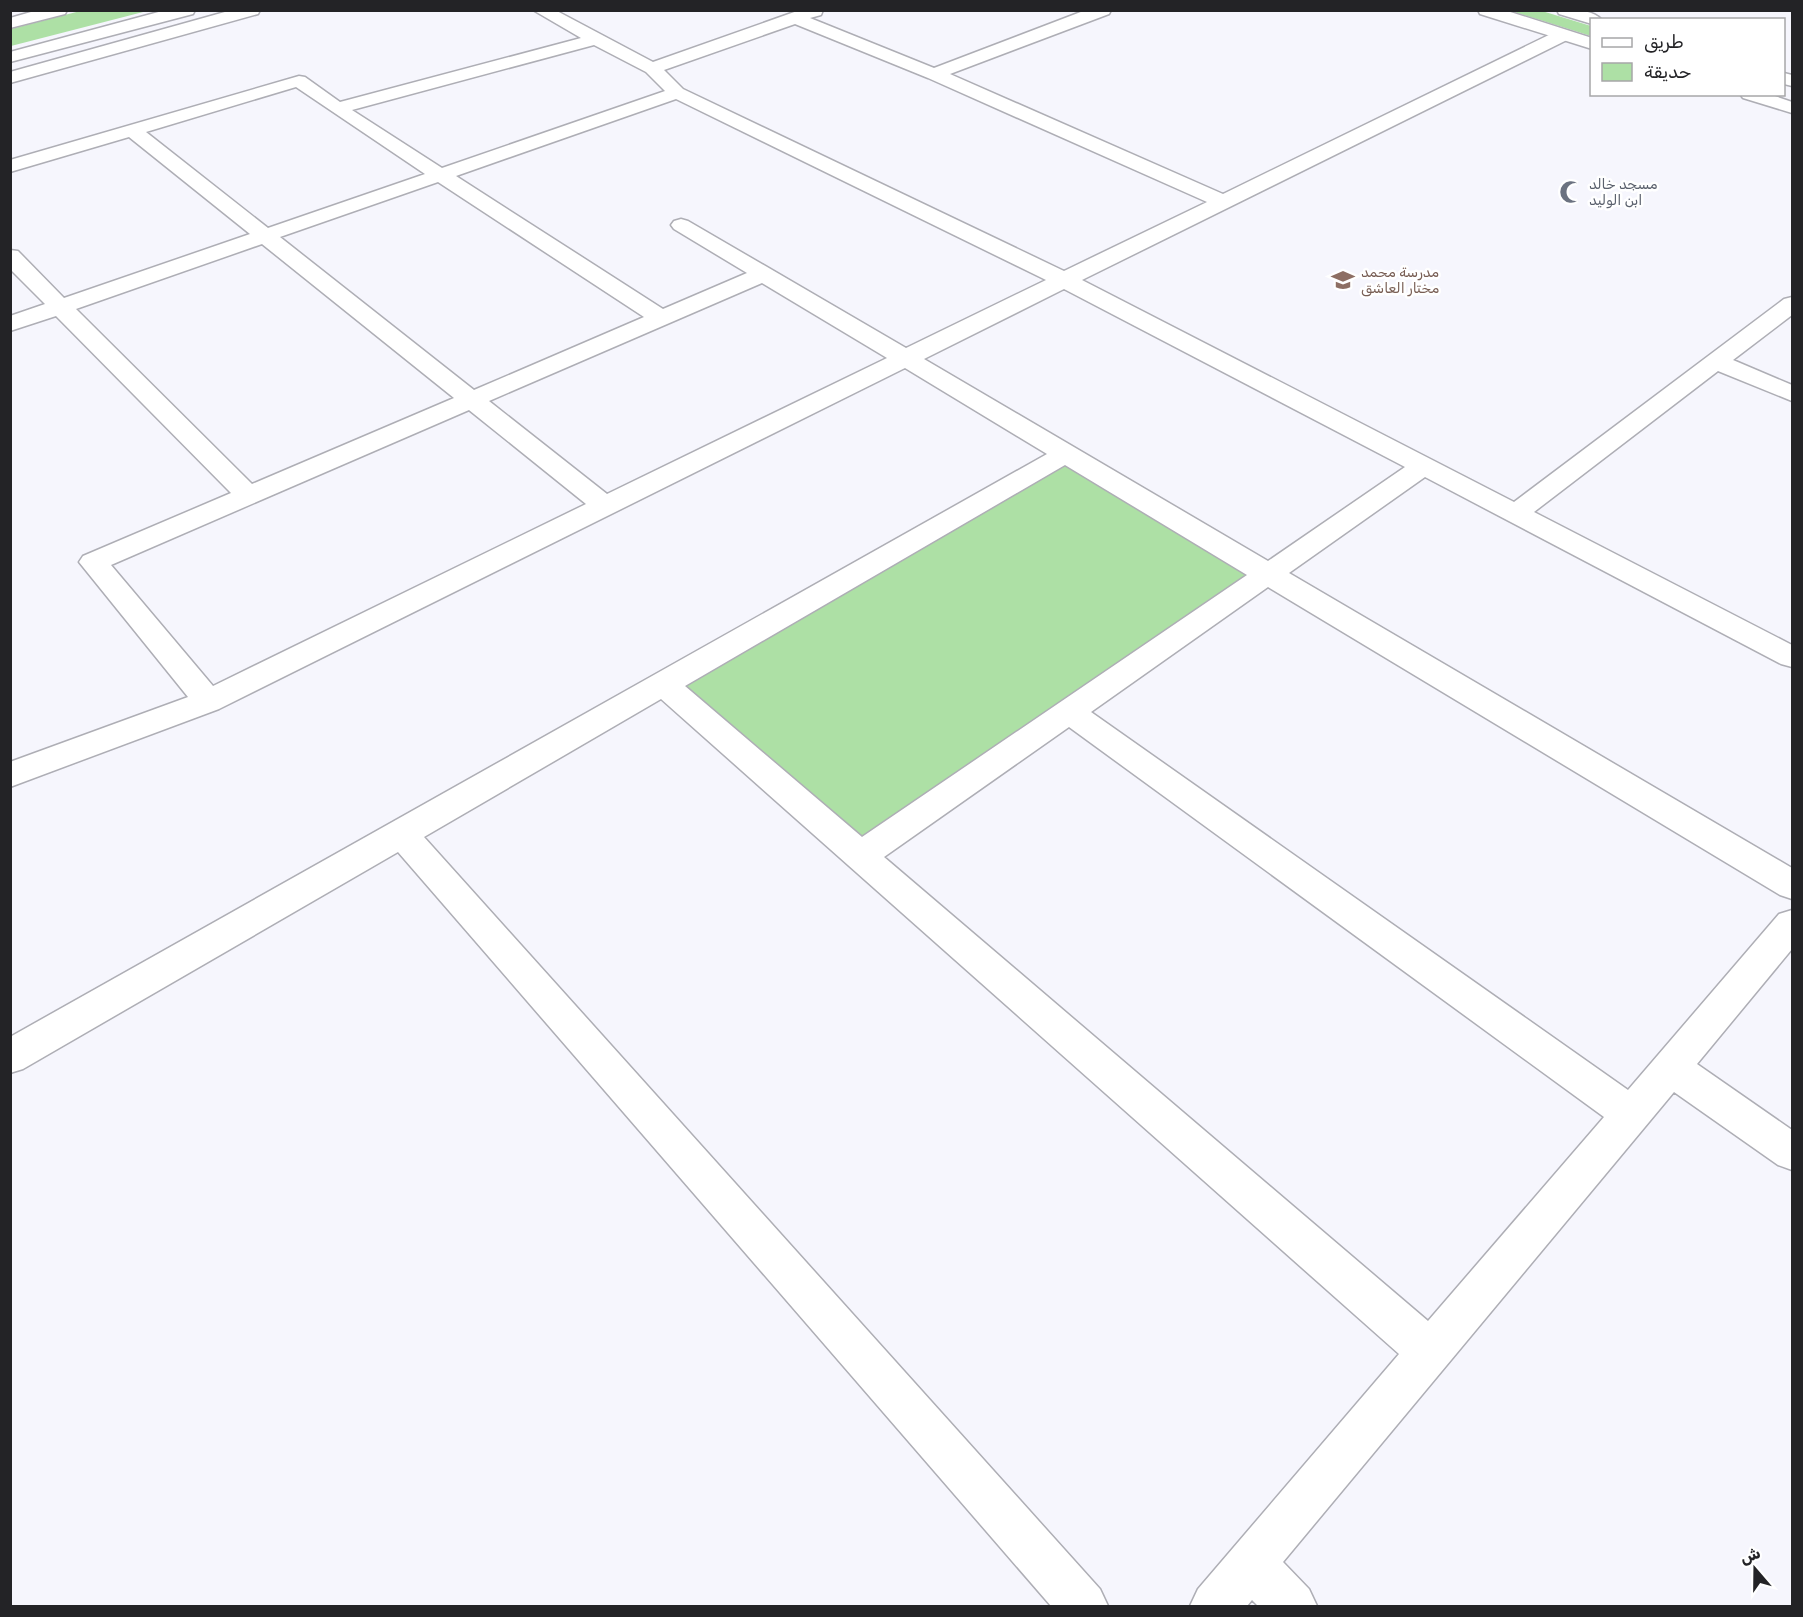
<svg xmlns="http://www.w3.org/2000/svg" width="1803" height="1617" viewBox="0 0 1803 1617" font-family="Rubik,'Noto Sans Arabic',sans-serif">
  <rect width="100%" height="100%" fill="#f6f6fd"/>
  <g fill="#ade0a5">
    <path d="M84,10L147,11L11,46V29Z"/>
    <path d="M1511,11H1542L1591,26V36Z"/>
    <path d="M1066,454L1268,574L860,856L663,684Z"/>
  </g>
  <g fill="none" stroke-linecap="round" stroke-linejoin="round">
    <g stroke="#aeaeb5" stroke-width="3">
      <g id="minor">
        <path d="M232,10H260L258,14L10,83V72Z"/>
        <path d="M533,10H555L653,62L800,10H823L821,15L810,18L934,68L1086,10H1111L1109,14L950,74L1223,194L1557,31H1569L1572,35L1569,39L1082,280L1514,502L1784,299L1792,297V315L1733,360L1792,385V401L1718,371L1534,512L1792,645V667L1781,664L1425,477L1289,573L1792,868V899L1780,895L1268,587L1091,712L1628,1090L1779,914L1792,910V949L1697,1064L1792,1130V1170L1778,1165L1674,1092L1283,1562L1309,1589L1317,1606H1258L1252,1600L1247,1606H1190L1198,1589L1399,1354L661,699L424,837L1100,1589L1108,1606H1051L398,852L23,1069L10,1073V1037L1047,454L905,368L219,709L10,787V762L188,697L79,562L83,556L231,493L56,316L10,331V316L45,304L10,269V250L18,251L64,298L250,234L129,137L10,172V160L299,76L305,77L340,102L581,38ZM795,24L928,78L1207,202L1064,271L683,89L664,70ZM594,45L646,72L665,91L442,168L352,110ZM296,87L425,174L268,228L146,132ZM676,99L1046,280L906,348L688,221L681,219L674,221L671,225L674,229L747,273L663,309L456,176ZM438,182L644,317L474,390L280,237ZM262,244L454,398L252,484L76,309ZM762,283L887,358L607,494L489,401ZM1064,289L1405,467L1268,561L924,359ZM469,410L586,504L213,686L111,565ZM1065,465L1247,575L862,837L685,686ZM1069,727L1604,1117L1428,1321L884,857Z"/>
      </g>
    </g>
    <g stroke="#aeaeb5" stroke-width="3">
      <g id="major">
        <path d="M38,10H67L65,14L10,28V18Z"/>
        <path d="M166,10H195L193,14L10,62V52Z"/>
        <path d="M1478,10H1504L1592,38V49L1480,14Z"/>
        <path d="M1557,10C1572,10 1591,8 1602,20H1592V24L1559,14Z"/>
        <path d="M1784,73L1792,75V86L1784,84Z"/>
        <path d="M1740,94H1769L1792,102V113L1743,98Z"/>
      </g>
    </g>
    <use href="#minor" fill="#fff" fill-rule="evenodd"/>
    <use href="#major" fill="#fff" fill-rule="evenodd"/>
  </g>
  <defs>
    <g id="mosque-bare" transform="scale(1.8)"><path d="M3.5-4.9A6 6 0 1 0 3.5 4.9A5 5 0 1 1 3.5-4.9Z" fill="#6b7280" stroke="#fff" stroke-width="2.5" paint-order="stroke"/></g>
    <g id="school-bare" transform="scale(1.8)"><path d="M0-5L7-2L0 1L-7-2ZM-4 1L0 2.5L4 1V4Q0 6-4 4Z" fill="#8d6e63" stroke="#fff" stroke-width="2.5" paint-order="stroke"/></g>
  </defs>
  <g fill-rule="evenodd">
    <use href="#mosque-bare" x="1571" y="192"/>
    <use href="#school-bare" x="1343" y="280"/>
  </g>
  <g text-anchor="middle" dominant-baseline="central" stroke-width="5" stroke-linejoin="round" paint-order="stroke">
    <g font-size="14" fill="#5b616d" stroke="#fff" text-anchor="start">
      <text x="1589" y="184">مسجد خالد<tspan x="1589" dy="16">ابن الوليد</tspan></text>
    </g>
    <g font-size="14" fill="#785e54" stroke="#fff" text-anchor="start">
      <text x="1361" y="272">مدرسة محمد<tspan x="1361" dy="16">مختار العاشق</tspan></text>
    </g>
  </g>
  <rect width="1803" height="1617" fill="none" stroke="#232326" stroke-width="24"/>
  <rect x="1590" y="18" width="195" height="78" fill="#ffffff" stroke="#a7a7a8" stroke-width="1.5"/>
  <rect x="1602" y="38" width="30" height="9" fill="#ffffff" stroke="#a7a7a8" stroke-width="1.5"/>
  <text x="1644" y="48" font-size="18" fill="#232326">طريق</text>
  <rect x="1602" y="63" width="30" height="18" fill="#ade0a5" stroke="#a7a7a8" stroke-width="1.5"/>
  <text x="1644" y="78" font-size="18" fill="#232326">حديقة</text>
  <g transform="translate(1755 1569) rotate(340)" stroke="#ffffff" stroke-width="4.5" paint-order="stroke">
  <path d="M0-4.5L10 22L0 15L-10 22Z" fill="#232326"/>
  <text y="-9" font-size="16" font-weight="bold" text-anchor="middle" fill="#232326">ش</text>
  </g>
</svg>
